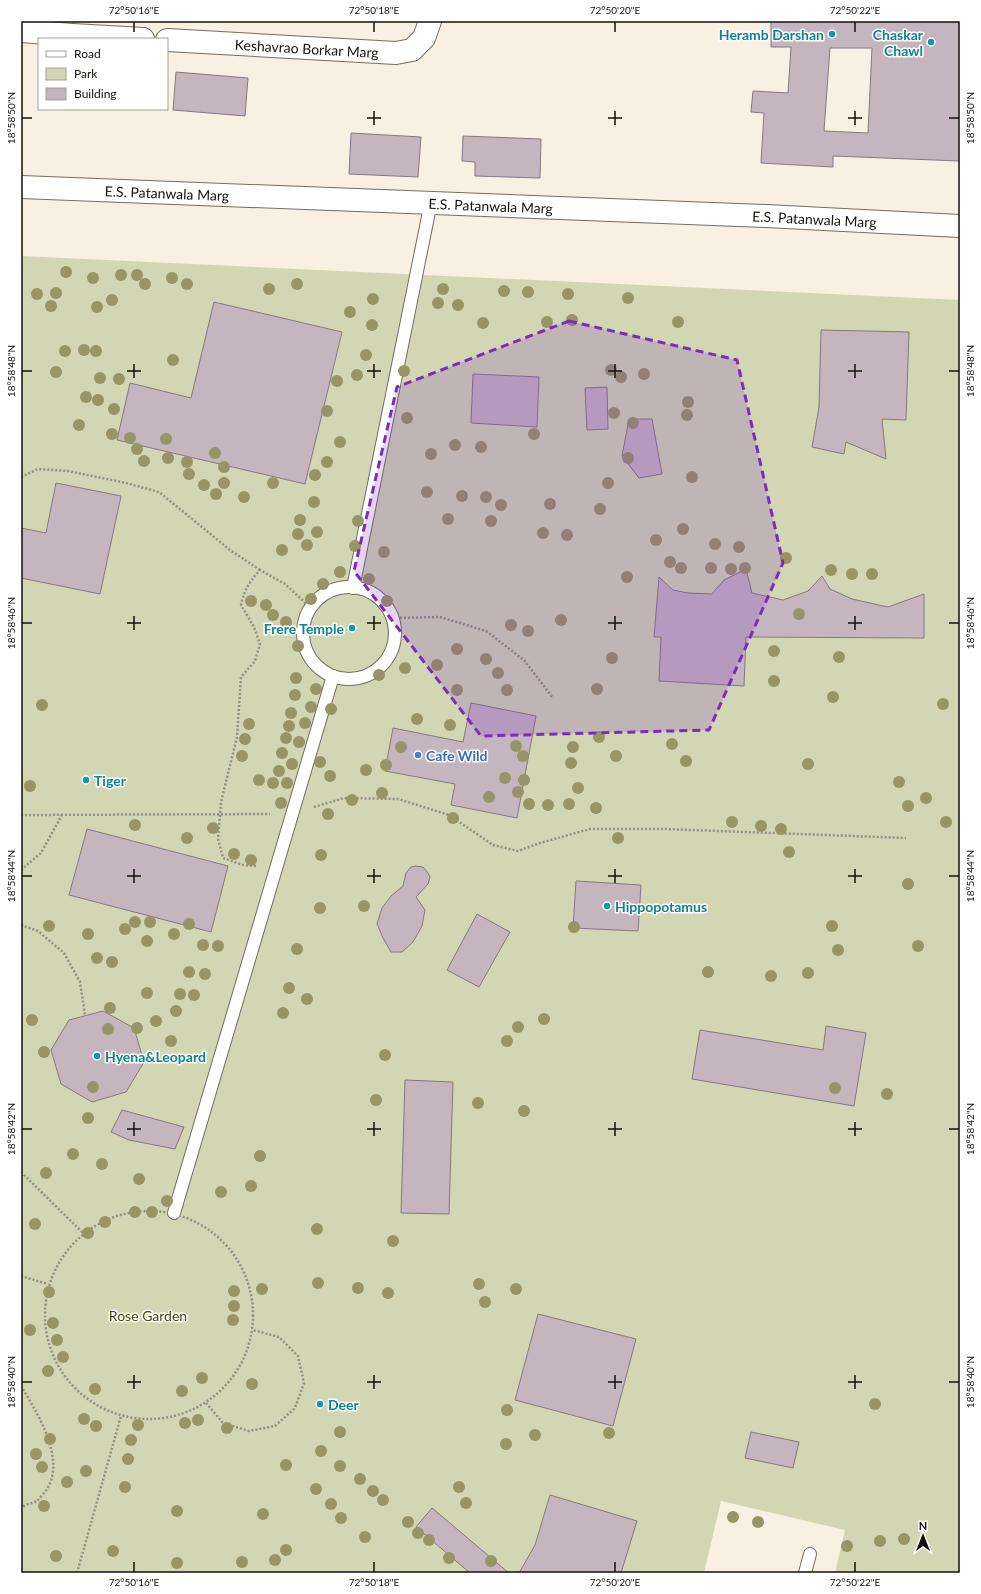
<svg xmlns="http://www.w3.org/2000/svg" width="981" height="1594" viewBox="0 0 981 1594" font-family="Lato,sans-serif">
  <rect width="100%" height="100%" fill="#f8f0e1"/>
  <path fill="#d3d6b3" d="M21,256L960,300V1573H835L845,1530L721,1501L704,1573H21Z"/>
  <g fill="#c5b5bf" stroke="#867781" fill-rule="evenodd">
    <path d="M771,21H960V161L833,156V167L761,163L764,113L751,112L753,91L788,93L791,47H771ZM830,48H872L868,133L824,131Z"/>
    <path d="M176,72L248,78L245,116L173,110Z"/>
    <path d="M351,133L421,137L418,177L349,174Z"/>
    <path d="M463,136L541,139L540,178L475,176V162L462,161Z"/>
    <path d="M214,302L342,332L305,484L117,440L130,383L191,398Z"/>
    <path d="M821,330L909,332L906,420L882,419L886,459L846,442L844,454L812,447L819,407Z"/>
    <path d="M473,374L539,377L537,427L471,423Z"/>
    <path d="M607,387L608,429L587,430L585,388Z"/>
    <path d="M629,419H652L662,474L639,478L622,456Z"/>
    <path d="M56,483L121,496L100,594L21,578V528L46,533Z"/>
    <path d="M746,569L752,593L783,600L808,591L822,576L830,589L852,599L888,607L924,594V638L746,637L744,686L659,681L661,637H654L659,577L673,590L688,593L712,594L724,580Z"/>
    <path d="M471,703L536,716L517,818L451,805L455,784L385,771L393,728L463,742Z"/>
    <path d="M87,829L228,866L211,932L69,895Z"/>
    <path d="M415,866L423,867L428,873L430,877L428,884L416,897L425,910L422,926L413,942L402,952H391L383,938L377,924L382,908L391,896L403,886L406,873L411,867Z"/>
    <path d="M576,881L641,885L638,931L573,928Z"/>
    <path d="M477,914L510,932L479,987L447,970Z"/>
    <path d="M103,1011L134,1028L144,1062L126,1092L92,1102L61,1084L51,1050L69,1020Z"/>
    <path d="M826,1026L866,1033L854,1106L692,1079L700,1030L823,1050Z"/>
    <path d="M405,1080L453,1082L449,1214L401,1213Z"/>
    <path d="M122,1110L184,1127L175,1149L129,1140L111,1132Z"/>
    <path d="M538,1314L636,1339L613,1426L515,1400Z"/>
    <path d="M751,1432L799,1442L793,1468L745,1458Z"/>
    <path d="M550,1495L637,1521L621,1573H519L535,1545Z"/>
    <path d="M432,1508L509,1573H470L416,1527Z"/>
  </g>
  <g fill="none" stroke-linecap="round" stroke-linejoin="round">
    <g stroke="#746c5f" stroke-width="14">
      <g id="service">
        <circle cx="349" cy="633" r="46"/>
        <path d="M353,588L431,202"/>
        <path d="M174,1213L333,676"/>
        <path d="M805,1573L810,1554"/>
      </g>
    </g>
    <g stroke="#746c5f" stroke-width="24">
      <g id="minor">
        <path d="M21,31L72,35L143,39"/>
        <path id="s1" d="M167,40L396,53L412,50L424,38L430,21"/>
      </g>
    </g>
    <g stroke="#746c5f" stroke-width="24">
      <g id="tertiary">
        <path id="s2" d="M21,187L766,216L960,226"/>
      </g>
    </g>
    <g stroke="#938d83" stroke-width="2.5" stroke-dasharray="2 2" stroke-linecap="butt">
      <path d="M21,477L38,469L68,471L126,483L159,492L230,550L260,570"/>
      <path d="M392,618L440,617L486,631L524,660L553,698"/>
      <path d="M314,807L344,798L398,799L449,815L493,845L518,851L540,843L590,829H665L906,838"/>
      <path d="M21,815L270,814"/>
      <path d="M256,866L243,865L223,858L218,839L221,802L237,737L241,677L255,661L260,644L254,627L241,605C244,590 250,581 260,570L285,584L311,608"/>
      <path d="M21,870L41,853L62,815"/>
      <path d="M21,925L38,931L64,953L80,982L85,1015"/>
      <path d="M21,1172L83,1233"/>
      <circle cx="149" cy="1315" r="104"/>
      <path d="M21,1276L48,1284"/>
      <path d="M21,1386C37,1412 66,1459 47,1489C45,1492 40,1498 37,1501C32,1504 25,1503 21,1509"/>
      <path d="M206,1403L223,1423L249,1431L275,1426L295,1408L304,1383L298,1356L279,1337L253,1330"/>
      <path d="M77,1573L121,1416"/>
    </g>
    <use href="#service" stroke="#fff" stroke-width="12"/>
    <use href="#minor" stroke="#fff" stroke-width="22"/>
    <use href="#tertiary" stroke="#fff" stroke-width="22"/>
  </g>
  <g fill="#979467">
    <circle cx="66" cy="272" r="6"/>
    <circle cx="121" cy="275" r="6"/>
    <circle cx="137" cy="275" r="6"/>
    <circle cx="93" cy="278" r="6"/>
    <circle cx="172" cy="278" r="6"/>
    <circle cx="145" cy="284" r="6"/>
    <circle cx="187" cy="284" r="6"/>
    <circle cx="297" cy="284" r="6"/>
    <circle cx="269" cy="289" r="6"/>
    <circle cx="443" cy="289" r="6"/>
    <circle cx="504" cy="291" r="6"/>
    <circle cx="528" cy="292" r="6"/>
    <circle cx="56" cy="293" r="6"/>
    <circle cx="37" cy="294" r="6"/>
    <circle cx="568" cy="294" r="6"/>
    <circle cx="628" cy="298" r="6"/>
    <circle cx="373" cy="299" r="6"/>
    <circle cx="112" cy="300" r="6"/>
    <circle cx="438" cy="303" r="6"/>
    <circle cx="458" cy="305" r="6"/>
    <circle cx="51" cy="306" r="6"/>
    <circle cx="97" cy="307" r="6"/>
    <circle cx="350" cy="312" r="6"/>
    <circle cx="572" cy="320" r="6"/>
    <circle cx="547" cy="322" r="6"/>
    <circle cx="678" cy="322" r="6"/>
    <circle cx="483" cy="323" r="6"/>
    <circle cx="372" cy="325" r="6"/>
    <circle cx="84" cy="350" r="6"/>
    <circle cx="65" cy="351" r="6"/>
    <circle cx="96" cy="351" r="6"/>
    <circle cx="366" cy="355" r="6"/>
    <circle cx="173" cy="360" r="6"/>
    <circle cx="611" cy="370" r="6"/>
    <circle cx="404" cy="371" r="6"/>
    <circle cx="56" cy="372" r="6"/>
    <circle cx="644" cy="374" r="6"/>
    <circle cx="357" cy="375" r="6"/>
    <circle cx="621" cy="377" r="6"/>
    <circle cx="100" cy="378" r="6"/>
    <circle cx="119" cy="379" r="6"/>
    <circle cx="337" cy="381" r="6"/>
    <circle cx="86" cy="397" r="6"/>
    <circle cx="98" cy="400" r="6"/>
    <circle cx="688" cy="402" r="6"/>
    <circle cx="114" cy="409" r="6"/>
    <circle cx="327" cy="411" r="6"/>
    <circle cx="614" cy="413" r="6"/>
    <circle cx="687" cy="415" r="6"/>
    <circle cx="407" cy="418" r="6"/>
    <circle cx="633" cy="423" r="6"/>
    <circle cx="79" cy="425" r="6"/>
    <circle cx="112" cy="434" r="6"/>
    <circle cx="534" cy="434" r="6"/>
    <circle cx="130" cy="438" r="6"/>
    <circle cx="166" cy="439" r="6"/>
    <circle cx="340" cy="442" r="6"/>
    <circle cx="455" cy="445" r="6"/>
    <circle cx="481" cy="447" r="6"/>
    <circle cx="137" cy="449" r="6"/>
    <circle cx="215" cy="453" r="6"/>
    <circle cx="431" cy="454" r="6"/>
    <circle cx="168" cy="458" r="6"/>
    <circle cx="628" cy="458" r="6"/>
    <circle cx="144" cy="461" r="6"/>
    <circle cx="187" cy="462" r="6"/>
    <circle cx="327" cy="462" r="6"/>
    <circle cx="224" cy="467" r="6"/>
    <circle cx="189" cy="474" r="6"/>
    <circle cx="315" cy="475" r="6"/>
    <circle cx="692" cy="477" r="6"/>
    <circle cx="224" cy="483" r="6"/>
    <circle cx="273" cy="483" r="6"/>
    <circle cx="608" cy="483" r="6"/>
    <circle cx="204" cy="485" r="6"/>
    <circle cx="427" cy="492" r="6"/>
    <circle cx="216" cy="494" r="6"/>
    <circle cx="462" cy="496" r="6"/>
    <circle cx="244" cy="497" r="6"/>
    <circle cx="486" cy="497" r="6"/>
    <circle cx="314" cy="502" r="6"/>
    <circle cx="550" cy="504" r="6"/>
    <circle cx="501" cy="505" r="6"/>
    <circle cx="600" cy="509" r="6"/>
    <circle cx="448" cy="519" r="6"/>
    <circle cx="300" cy="520" r="6"/>
    <circle cx="358" cy="521" r="6"/>
    <circle cx="491" cy="521" r="6"/>
    <circle cx="683" cy="529" r="6"/>
    <circle cx="317" cy="532" r="6"/>
    <circle cx="543" cy="533" r="6"/>
    <circle cx="298" cy="534" r="6"/>
    <circle cx="567" cy="535" r="6"/>
    <circle cx="656" cy="540" r="6"/>
    <circle cx="715" cy="544" r="6"/>
    <circle cx="307" cy="545" r="6"/>
    <circle cx="355" cy="546" r="6"/>
    <circle cx="739" cy="547" r="6"/>
    <circle cx="282" cy="550" r="6"/>
    <circle cx="384" cy="552" r="6"/>
    <circle cx="786" cy="558" r="6"/>
    <circle cx="670" cy="562" r="6"/>
    <circle cx="681" cy="568" r="6"/>
    <circle cx="711" cy="568" r="6"/>
    <circle cx="745" cy="568" r="6"/>
    <circle cx="731" cy="569" r="6"/>
    <circle cx="831" cy="570" r="6"/>
    <circle cx="340" cy="572" r="6"/>
    <circle cx="852" cy="574" r="6"/>
    <circle cx="872" cy="574" r="6"/>
    <circle cx="627" cy="577" r="6"/>
    <circle cx="369" cy="579" r="6"/>
    <circle cx="323" cy="584" r="6"/>
    <circle cx="311" cy="599" r="6"/>
    <circle cx="251" cy="601" r="6"/>
    <circle cx="387" cy="601" r="6"/>
    <circle cx="266" cy="605" r="6"/>
    <circle cx="799" cy="614" r="6"/>
    <circle cx="273" cy="615" r="6"/>
    <circle cx="561" cy="620" r="6"/>
    <circle cx="286" cy="622" r="6"/>
    <circle cx="511" cy="625" r="6"/>
    <circle cx="528" cy="631" r="6"/>
    <circle cx="298" cy="646" r="6"/>
    <circle cx="457" cy="649" r="6"/>
    <circle cx="774" cy="651" r="6"/>
    <circle cx="839" cy="657" r="6"/>
    <circle cx="612" cy="658" r="6"/>
    <circle cx="486" cy="659" r="6"/>
    <circle cx="437" cy="665" r="6"/>
    <circle cx="405" cy="668" r="6"/>
    <circle cx="498" cy="673" r="6"/>
    <circle cx="379" cy="675" r="6"/>
    <circle cx="296" cy="678" r="6"/>
    <circle cx="774" cy="681" r="6"/>
    <circle cx="316" cy="689" r="6"/>
    <circle cx="597" cy="689" r="6"/>
    <circle cx="457" cy="690" r="6"/>
    <circle cx="507" cy="690" r="6"/>
    <circle cx="295" cy="695" r="6"/>
    <circle cx="833" cy="697" r="6"/>
    <circle cx="943" cy="704" r="6"/>
    <circle cx="42" cy="705" r="6"/>
    <circle cx="311" cy="707" r="6"/>
    <circle cx="331" cy="709" r="6"/>
    <circle cx="291" cy="713" r="6"/>
    <circle cx="417" cy="719" r="6"/>
    <circle cx="305" cy="723" r="6"/>
    <circle cx="249" cy="724" r="6"/>
    <circle cx="450" cy="725" r="6"/>
    <circle cx="289" cy="726" r="6"/>
    <circle cx="599" cy="737" r="6"/>
    <circle cx="286" cy="738" r="6"/>
    <circle cx="245" cy="739" r="6"/>
    <circle cx="299" cy="742" r="6"/>
    <circle cx="672" cy="744" r="6"/>
    <circle cx="516" cy="746" r="6"/>
    <circle cx="401" cy="747" r="6"/>
    <circle cx="573" cy="747" r="6"/>
    <circle cx="282" cy="753" r="6"/>
    <circle cx="242" cy="756" r="6"/>
    <circle cx="523" cy="756" r="6"/>
    <circle cx="616" cy="756" r="6"/>
    <circle cx="686" cy="761" r="6"/>
    <circle cx="320" cy="762" r="6"/>
    <circle cx="571" cy="763" r="6"/>
    <circle cx="292" cy="764" r="6"/>
    <circle cx="808" cy="764" r="6"/>
    <circle cx="386" cy="765" r="6"/>
    <circle cx="366" cy="770" r="6"/>
    <circle cx="279" cy="771" r="6"/>
    <circle cx="330" cy="776" r="6"/>
    <circle cx="505" cy="778" r="6"/>
    <circle cx="259" cy="780" r="6"/>
    <circle cx="524" cy="780" r="6"/>
    <circle cx="899" cy="782" r="6"/>
    <circle cx="273" cy="783" r="6"/>
    <circle cx="287" cy="783" r="6"/>
    <circle cx="30" cy="786" r="6"/>
    <circle cx="578" cy="788" r="6"/>
    <circle cx="518" cy="792" r="6"/>
    <circle cx="382" cy="793" r="6"/>
    <circle cx="489" cy="797" r="6"/>
    <circle cx="926" cy="798" r="6"/>
    <circle cx="352" cy="800" r="6"/>
    <circle cx="281" cy="803" r="6"/>
    <circle cx="529" cy="804" r="6"/>
    <circle cx="569" cy="804" r="6"/>
    <circle cx="548" cy="805" r="6"/>
    <circle cx="908" cy="806" r="6"/>
    <circle cx="596" cy="808" r="6"/>
    <circle cx="328" cy="814" r="6"/>
    <circle cx="453" cy="818" r="6"/>
    <circle cx="732" cy="822" r="6"/>
    <circle cx="946" cy="822" r="6"/>
    <circle cx="135" cy="825" r="6"/>
    <circle cx="761" cy="826" r="6"/>
    <circle cx="213" cy="828" r="6"/>
    <circle cx="781" cy="829" r="6"/>
    <circle cx="187" cy="838" r="6"/>
    <circle cx="618" cy="838" r="6"/>
    <circle cx="789" cy="852" r="6"/>
    <circle cx="234" cy="854" r="6"/>
    <circle cx="321" cy="855" r="6"/>
    <circle cx="251" cy="860" r="6"/>
    <circle cx="908" cy="884" r="6"/>
    <circle cx="364" cy="906" r="6"/>
    <circle cx="320" cy="908" r="6"/>
    <circle cx="135" cy="922" r="6"/>
    <circle cx="150" cy="922" r="6"/>
    <circle cx="189" cy="924" r="6"/>
    <circle cx="49" cy="926" r="6"/>
    <circle cx="832" cy="926" r="6"/>
    <circle cx="574" cy="927" r="6"/>
    <circle cx="125" cy="929" r="6"/>
    <circle cx="88" cy="934" r="6"/>
    <circle cx="174" cy="934" r="6"/>
    <circle cx="147" cy="941" r="6"/>
    <circle cx="203" cy="945" r="6"/>
    <circle cx="218" cy="946" r="6"/>
    <circle cx="918" cy="946" r="6"/>
    <circle cx="297" cy="949" r="6"/>
    <circle cx="838" cy="950" r="6"/>
    <circle cx="97" cy="958" r="6"/>
    <circle cx="112" cy="962" r="6"/>
    <circle cx="189" cy="972" r="6"/>
    <circle cx="708" cy="972" r="6"/>
    <circle cx="808" cy="973" r="6"/>
    <circle cx="205" cy="974" r="6"/>
    <circle cx="771" cy="976" r="6"/>
    <circle cx="289" cy="988" r="6"/>
    <circle cx="147" cy="993" r="6"/>
    <circle cx="180" cy="994" r="6"/>
    <circle cx="194" cy="995" r="6"/>
    <circle cx="307" cy="999" r="6"/>
    <circle cx="110" cy="1008" r="6"/>
    <circle cx="176" cy="1011" r="6"/>
    <circle cx="283" cy="1013" r="6"/>
    <circle cx="544" cy="1019" r="6"/>
    <circle cx="32" cy="1020" r="6"/>
    <circle cx="156" cy="1021" r="6"/>
    <circle cx="518" cy="1027" r="6"/>
    <circle cx="137" cy="1028" r="6"/>
    <circle cx="108" cy="1029" r="6"/>
    <circle cx="171" cy="1041" r="6"/>
    <circle cx="507" cy="1041" r="6"/>
    <circle cx="44" cy="1052" r="6"/>
    <circle cx="385" cy="1055" r="6"/>
    <circle cx="93" cy="1087" r="6"/>
    <circle cx="835" cy="1088" r="6"/>
    <circle cx="887" cy="1094" r="6"/>
    <circle cx="376" cy="1100" r="6"/>
    <circle cx="478" cy="1103" r="6"/>
    <circle cx="524" cy="1111" r="6"/>
    <circle cx="88" cy="1118" r="6"/>
    <circle cx="73" cy="1154" r="6"/>
    <circle cx="260" cy="1156" r="6"/>
    <circle cx="102" cy="1164" r="6"/>
    <circle cx="46" cy="1173" r="6"/>
    <circle cx="139" cy="1179" r="6"/>
    <circle cx="251" cy="1186" r="6"/>
    <circle cx="221" cy="1192" r="6"/>
    <circle cx="167" cy="1201" r="6"/>
    <circle cx="135" cy="1212" r="6"/>
    <circle cx="152" cy="1212" r="6"/>
    <circle cx="105" cy="1222" r="6"/>
    <circle cx="35" cy="1224" r="6"/>
    <circle cx="317" cy="1229" r="6"/>
    <circle cx="88" cy="1233" r="6"/>
    <circle cx="393" cy="1241" r="6"/>
    <circle cx="318" cy="1283" r="6"/>
    <circle cx="479" cy="1284" r="6"/>
    <circle cx="358" cy="1288" r="6"/>
    <circle cx="262" cy="1289" r="6"/>
    <circle cx="516" cy="1289" r="6"/>
    <circle cx="234" cy="1291" r="6"/>
    <circle cx="49" cy="1292" r="6"/>
    <circle cx="388" cy="1293" r="6"/>
    <circle cx="485" cy="1302" r="6"/>
    <circle cx="234" cy="1306" r="6"/>
    <circle cx="233" cy="1320" r="6"/>
    <circle cx="53" cy="1323" r="6"/>
    <circle cx="30" cy="1330" r="6"/>
    <circle cx="57" cy="1340" r="6"/>
    <circle cx="63" cy="1357" r="6"/>
    <circle cx="48" cy="1371" r="6"/>
    <circle cx="202" cy="1378" r="6"/>
    <circle cx="252" cy="1384" r="6"/>
    <circle cx="95" cy="1389" r="6"/>
    <circle cx="182" cy="1391" r="6"/>
    <circle cx="875" cy="1404" r="6"/>
    <circle cx="507" cy="1410" r="6"/>
    <circle cx="84" cy="1419" r="6"/>
    <circle cx="198" cy="1420" r="6"/>
    <circle cx="185" cy="1423" r="6"/>
    <circle cx="138" cy="1425" r="6"/>
    <circle cx="96" cy="1426" r="6"/>
    <circle cx="227" cy="1428" r="6"/>
    <circle cx="340" cy="1432" r="6"/>
    <circle cx="609" cy="1433" r="6"/>
    <circle cx="535" cy="1435" r="6"/>
    <circle cx="50" cy="1439" r="6"/>
    <circle cx="131" cy="1440" r="6"/>
    <circle cx="506" cy="1444" r="6"/>
    <circle cx="321" cy="1451" r="6"/>
    <circle cx="36" cy="1454" r="6"/>
    <circle cx="128" cy="1459" r="6"/>
    <circle cx="286" cy="1465" r="6"/>
    <circle cx="340" cy="1466" r="6"/>
    <circle cx="42" cy="1467" r="6"/>
    <circle cx="86" cy="1471" r="6"/>
    <circle cx="360" cy="1479" r="6"/>
    <circle cx="67" cy="1482" r="6"/>
    <circle cx="125" cy="1487" r="6"/>
    <circle cx="459" cy="1487" r="6"/>
    <circle cx="316" cy="1489" r="6"/>
    <circle cx="373" cy="1491" r="6"/>
    <circle cx="383" cy="1500" r="6"/>
    <circle cx="466" cy="1503" r="6"/>
    <circle cx="331" cy="1504" r="6"/>
    <circle cx="44" cy="1506" r="6"/>
    <circle cx="177" cy="1511" r="6"/>
    <circle cx="263" cy="1514" r="6"/>
    <circle cx="733" cy="1517" r="6"/>
    <circle cx="341" cy="1518" r="6"/>
    <circle cx="408" cy="1522" r="6"/>
    <circle cx="758" cy="1522" r="6"/>
    <circle cx="418" cy="1533" r="6"/>
    <circle cx="365" cy="1537" r="6"/>
    <circle cx="904" cy="1539" r="6"/>
    <circle cx="429" cy="1540" r="6"/>
    <circle cx="880" cy="1541" r="6"/>
    <circle cx="847" cy="1546" r="6"/>
    <circle cx="286" cy="1550" r="6"/>
    <circle cx="113" cy="1551" r="6"/>
    <circle cx="56" cy="1556" r="6"/>
    <circle cx="449" cy="1558" r="6"/>
    <circle cx="275" cy="1560" r="6"/>
    <circle cx="491" cy="1561" r="6"/>
    <circle cx="242" cy="1562" r="6"/>
    <circle cx="177" cy="1563" r="6"/>
  </g>
  <path fill="#7b2cbf" fill-opacity="0.2" stroke="#7b2cbf" stroke-width="3" stroke-dasharray="8 5" stroke-linejoin="round" d="M569,321L737,360L783,563L709,730L481,736L354,571L397,387Z"/>
  <path fill="none" stroke="#13100b" stroke-width="1.5" d="M134,22V32M374,22V32M615,22V32M855,22V32M374,111V125M615,111V125M855,111V125M22,118H32M367,118H381M608,118H622M848,118H862M949,118H959M134,364V378M374,364V378M615,364V378M855,364V378M22,371H32M127,371H141M367,371H381M608,371H622M848,371H862M949,371H959M134,616V630M374,616V630M615,616V630M855,616V630M22,623H32M127,623H141M367,623H381M608,623H622M848,623H862M949,623H959M134,869V883M374,869V883M615,869V883M855,869V883M22,876H32M127,876H141M367,876H381M608,876H622M848,876H862M949,876H959M134,1122V1136M374,1122V1136M615,1122V1136M855,1122V1136M22,1129H32M127,1129H141M367,1129H381M608,1129H622M848,1129H862M949,1129H959M134,1375V1389M374,1375V1389M615,1375V1389M855,1375V1389M22,1382H32M127,1382H141M367,1382H381M608,1382H622M848,1382H862M949,1382H959M134,1562V1572M374,1562V1572M615,1562V1572M855,1562V1572"/>
  <g fill="#0f9aa8" stroke="#fff" stroke-width="1.5">
    <circle cx="832" cy="34" r="4"/>
    <circle cx="931" cy="42" r="4"/>
    <circle cx="352" cy="628" r="4"/>
    <circle cx="86" cy="780" r="4"/>
    <circle cx="607" cy="906" r="4"/>
    <circle cx="97" cy="1056" r="4"/>
    <circle cx="320" cy="1404" r="4"/>
  </g>
  <circle fill="#3f7fe0" stroke="#fff" stroke-width="1.5" cx="418" cy="755" r="4"/>
  <g text-anchor="middle" dominant-baseline="central" stroke-width="3" stroke-linejoin="round" paint-order="stroke">
    <g font-size="14" font-weight="bold" fill="#0d838f" stroke="#fff" text-anchor="start">
      <text x="824" y="34" text-anchor="end">Heramb Darshan</text>
      <text x="923" y="34" text-anchor="end">Chaskar<tspan x="923" dy="16">Chawl</tspan></text>
      <text x="344" y="628" text-anchor="end">Frere Temple</text>
      <text x="94" y="780">Tiger</text>
      <text x="615" y="906">Hippopotamus</text>
      <text x="105" y="1056">Hyena&amp;Leopard</text>
      <text x="328" y="1404">Deer</text>
    </g>
    <g font-size="14" fill="#13100b" stroke="#fff">
      <text stroke="none"><textPath href="#s1" startOffset="140">Keshavrao Borkar Marg</textPath></text>
      <text stroke="none"><textPath href="#s2" startOffset="146">E.S. Patanwala Marg</textPath></text>
      <text stroke="none"><textPath href="#s2" startOffset="470">E.S. Patanwala Marg</textPath></text>
      <text stroke="none"><textPath href="#s2" startOffset="794">E.S. Patanwala Marg</textPath></text>
    </g>
    <g font-size="14" font-weight="bold" fill="#366cbe" stroke="#fff" text-anchor="start">
      <text x="426" y="755">Cafe Wild</text>
    </g>
    <g font-size="14" fill="#474903" stroke="#fff">
      <text x="148" y="1315">Rose Garden</text>
    </g>
  </g>
  <rect width="981" height="1594" fill="none" stroke="#ffffff" stroke-width="44"/>
  <rect x="38" y="38" width="130" height="72" fill="#ffffff" stroke="#a19f9d"/>
  <rect x="46" y="51" width="20" height="6" fill="#ffffff" stroke="#a19f9d"/>
  <text x="74" y="58" font-size="12" fill="#13100b">Road</text>
  <rect x="46" y="68" width="20" height="12" fill="#d3d6b3" stroke="#a19f9d"/>
  <text x="74" y="78" font-size="12" fill="#13100b">Park</text>
  <rect x="46" y="88" width="20" height="12" fill="#c5b5bf" stroke="#a19f9d"/>
  <text x="74" y="98" font-size="12" fill="#13100b">Building</text>
  <g transform="translate(923 1536)" stroke="#ffffff" stroke-width="3" paint-order="stroke">
  <path d="M0-3L7 15L0 10L-7 15Z" fill="#13100b"/>
  <text y="-6" font-size="11" font-weight="bold" text-anchor="middle" fill="#13100b">N</text>
  </g>
  <rect x="22" y="22" width="937" height="1550" fill="none" stroke="#13100b" stroke-width="1.5"/>
  <g font-size="10" text-anchor="middle" fill="#13100b">
    <text x="134" y="14">72°50'16"E</text>
    <text x="374" y="14">72°50'18"E</text>
    <text x="615" y="14">72°50'20"E</text>
    <text x="855" y="14">72°50'22"E</text>
    <text transform="translate(11 118) rotate(-90)" y="4">18°58'50"N</text>
    <text transform="translate(970 118) rotate(-90)" y="4">18°58'50"N</text>
    <text transform="translate(11 371) rotate(-90)" y="4">18°58'48"N</text>
    <text transform="translate(970 371) rotate(-90)" y="4">18°58'48"N</text>
    <text transform="translate(11 623) rotate(-90)" y="4">18°58'46"N</text>
    <text transform="translate(970 623) rotate(-90)" y="4">18°58'46"N</text>
    <text transform="translate(11 876) rotate(-90)" y="4">18°58'44"N</text>
    <text transform="translate(970 876) rotate(-90)" y="4">18°58'44"N</text>
    <text transform="translate(11 1129) rotate(-90)" y="4">18°58'42"N</text>
    <text transform="translate(970 1129) rotate(-90)" y="4">18°58'42"N</text>
    <text transform="translate(11 1382) rotate(-90)" y="4">18°58'40"N</text>
    <text transform="translate(970 1382) rotate(-90)" y="4">18°58'40"N</text>
    <text x="134" y="1586">72°50'16"E</text>
    <text x="374" y="1586">72°50'18"E</text>
    <text x="615" y="1586">72°50'20"E</text>
    <text x="855" y="1586">72°50'22"E</text>
  </g>
</svg>
